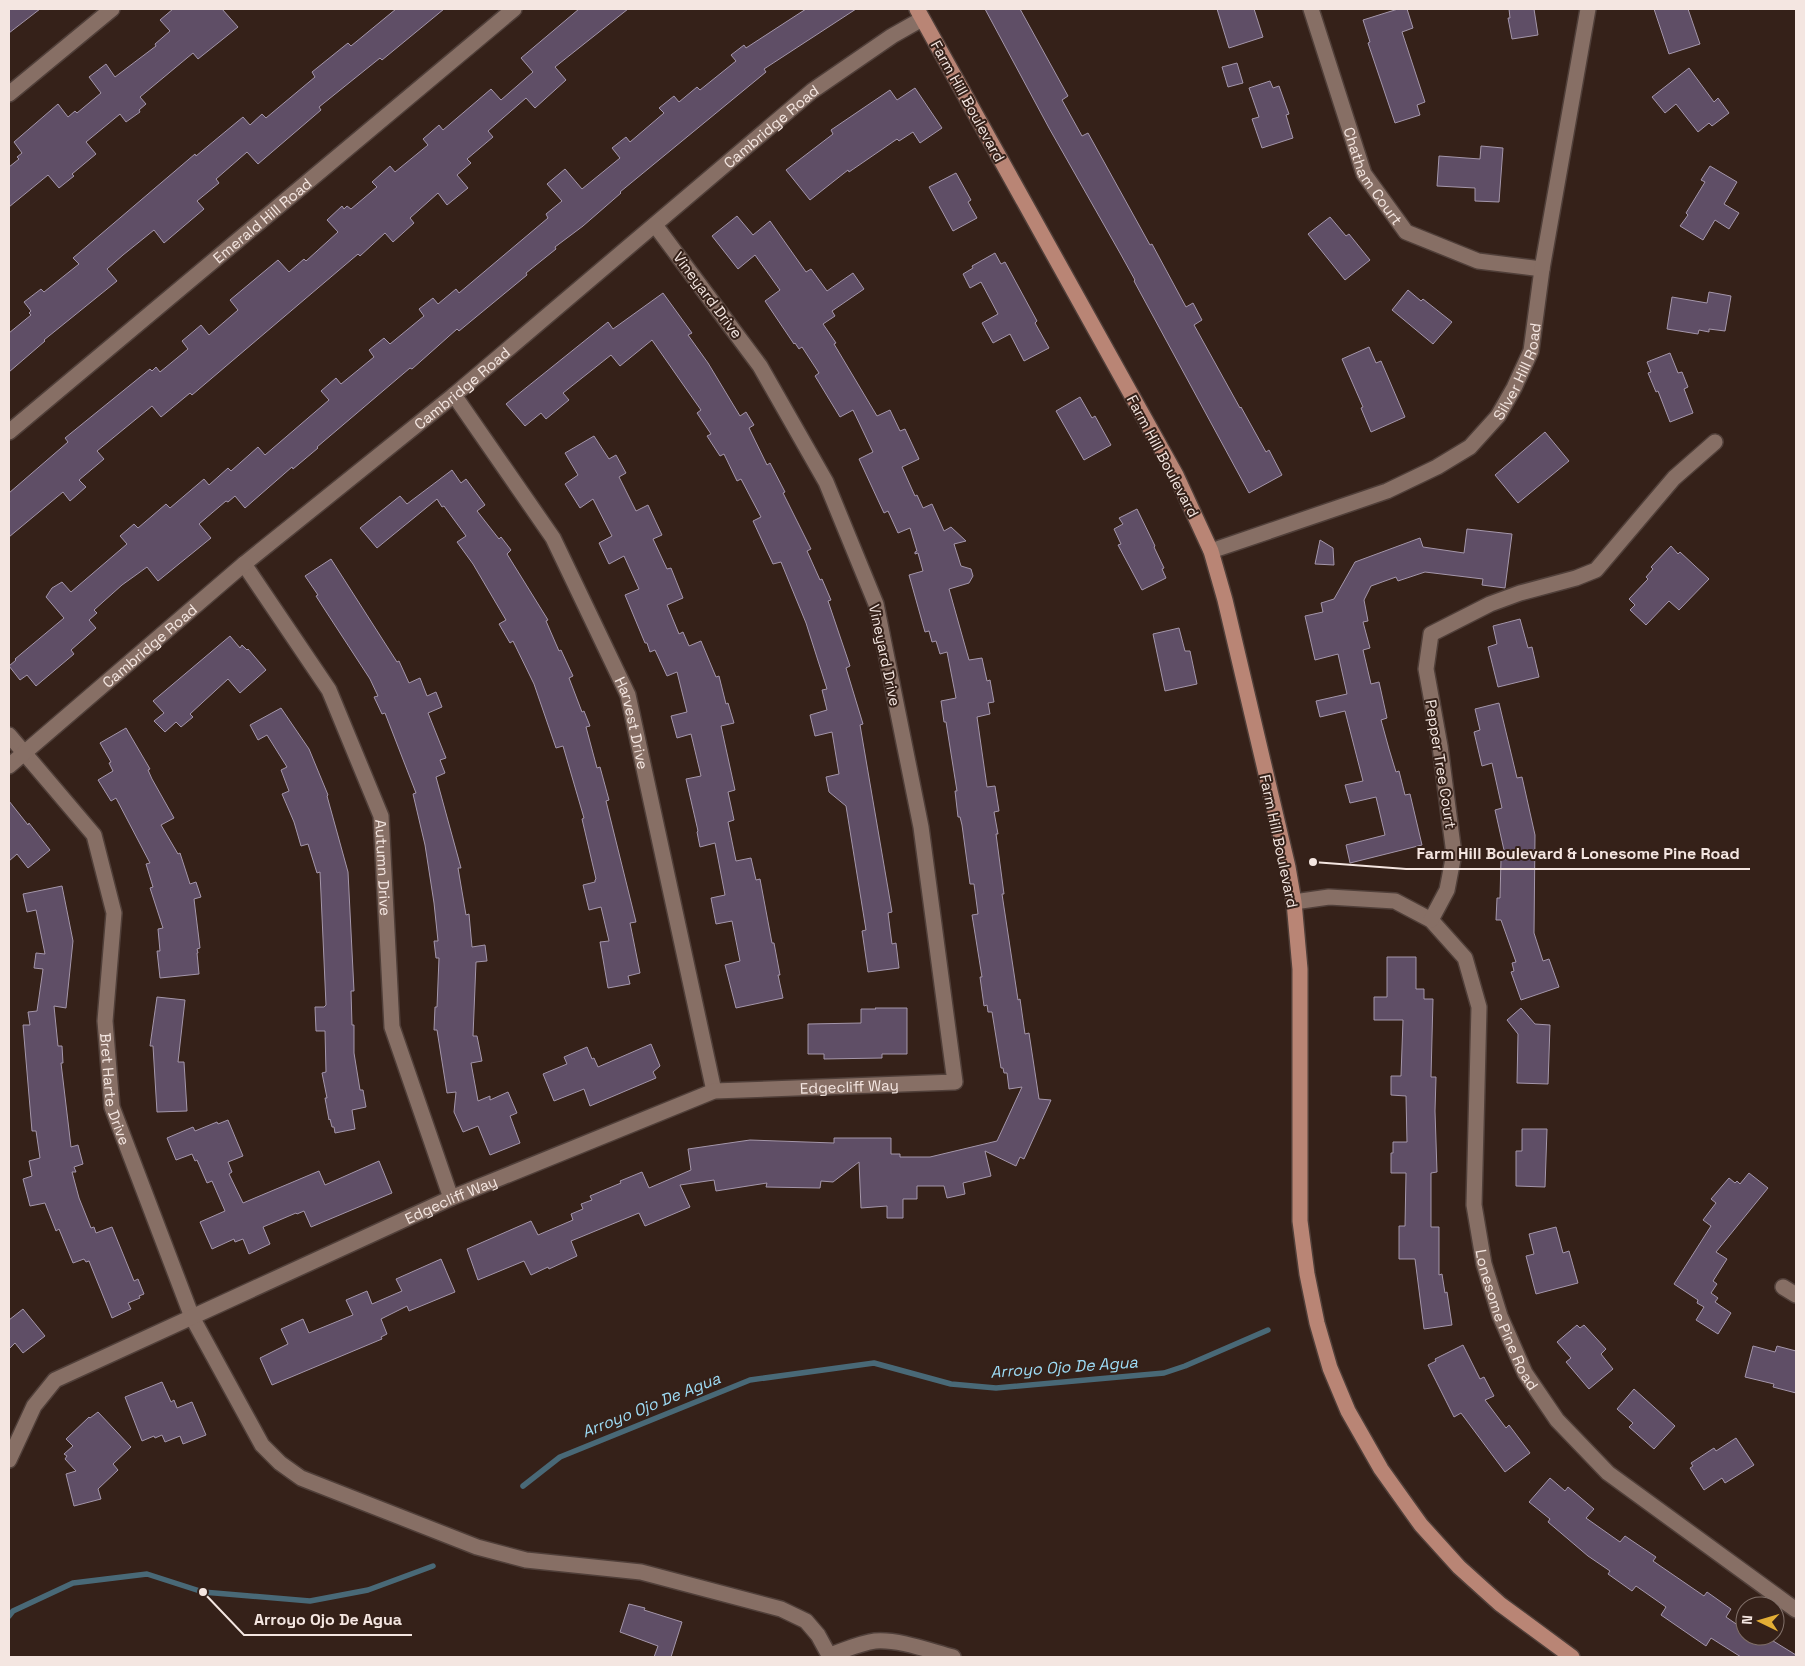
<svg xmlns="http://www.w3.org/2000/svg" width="1805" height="1666" viewBox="0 0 1805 1666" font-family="'Space Grotesk',sans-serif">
  <rect width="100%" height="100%" fill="#352119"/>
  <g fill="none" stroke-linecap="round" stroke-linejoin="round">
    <g stroke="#496977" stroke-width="5.5">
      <path d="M523,1486L560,1457L750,1380L874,1363L951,1384L996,1388L1164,1373L1185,1366L1268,1330"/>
      <path d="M9,1616L13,1611L73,1583L147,1574L203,1592L310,1601L368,1590L433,1566"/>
    </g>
  </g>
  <g fill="#5f4e66" stroke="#a496aa">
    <path d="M9,9H40L9,33Z"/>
    <path d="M173,9H222L238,27L198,59L193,53L140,97L146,104L139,110L140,112L126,122L120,114L86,142L96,154L72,174L74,176L59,188L48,175L9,207V167L19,159L17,157L22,153L14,142L58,104L68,117L75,111L77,113L101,93L89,77L106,64L115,77L156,46L155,44L170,31L160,20Z"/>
    <path d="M396,9H444L382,60L380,58L319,107L321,110L258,164L247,152L216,179L219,183L197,201L204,209L164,243L154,230L123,255L107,269L117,281L44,340L45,341L9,372V333L31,315L29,313L31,311L24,302L41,289L44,292L79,264L73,258L195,154L196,156L243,117L250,125L262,114L266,118L315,77L312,72L348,43L351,46Z"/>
    <path d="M579,9H628L555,67L566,80L535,108L526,98L488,131L493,137L467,159L471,163L457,175L468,188L447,205L438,193L410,218L414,223L393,242L385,233L360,256L358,254L192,395L190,393L161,417L152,406L97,451L104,459L79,480L86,487L70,501L63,492L9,537V493L68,442L65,438L150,369L152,371L156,367L160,372L188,349L182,341L201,325L209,335L238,310L230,300L278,260L289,272L304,259L306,261L338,232L327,220L342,206L344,209L347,206L351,209L377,187L372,182L390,166L395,172L428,145L423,139L439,125L443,130L491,89L501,100L533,72L521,58Z"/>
    <path d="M806,9H856L764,69L766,72L620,192L621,193L583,226L555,247L556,249L526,273L527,275L459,331L457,329L412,369L410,368L317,447L318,448L293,469L292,467L245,508L235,496L228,502L226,501L199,524L211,538L158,581L147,567L122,585L94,610L97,613L89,620L96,628L71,650L74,654L36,686L27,675L20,680L9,666L16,660L15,659L64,618L46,597L52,588L62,582L71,592L127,544L120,536L134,524L138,528L166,504L170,508L204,479L209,485L228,468L231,471L258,447L265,455L329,400L321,391L336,378L341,384L374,357L369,350L384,338L390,344L424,316L419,309L433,298L438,304L456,289L459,293L548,218L546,214L562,201L547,184L565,169L582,189L620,158L612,148L626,137L630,142L664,113L659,108L674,96L679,102L697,87L700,90L736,61L731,55L744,45L746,48Z"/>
    <path d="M985,9H1020L1068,96L1062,100L1082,136L1088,133L1150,245L1152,244L1186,307L1193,303L1202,320L1194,325L1240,408L1241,407L1266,452L1269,450L1282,475L1249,493L1134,281L1135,280L1120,253L1049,128Z"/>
    <path d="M1217,9H1254L1263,37L1229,48Z"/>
    <path d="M1398,9H1407L1413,28L1402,32L1425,102L1417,105L1420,115L1395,123L1368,43L1370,42L1363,20Z"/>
    <path d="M1509,9H1534L1538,35L1512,39L1508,18H1510Z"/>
    <path d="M1654,9H1688L1700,44L1669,54Z"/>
    <path d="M1237,63L1243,83L1228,87L1222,67Z"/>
    <path d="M1689,68L1714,102L1718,98L1729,113L1712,126L1709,123L1698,132L1676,104L1665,113L1652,97Z"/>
    <path d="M1270,81L1273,88L1279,86L1289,114L1286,115L1293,138L1262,148L1252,119L1259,117L1249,88Z"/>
    <path d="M915,88L942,128L920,143L913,132L899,141L897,139L849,172L848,170L810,200L786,170L833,134L831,130L890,90L897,100Z"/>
    <path d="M1481,146L1503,148L1499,202L1475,201V188L1437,186L1439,156L1480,159Z"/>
    <path d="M1710,166L1737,182L1724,204L1739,213L1729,229L1715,220L1703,240L1680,226L1688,215L1686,213L1705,182L1701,180Z"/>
    <path d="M956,173L971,200L968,202L977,218L953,231L929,187Z"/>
    <path d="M737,216L753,235L770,221L806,272L811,269L827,291L853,273L864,289L832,311L835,316L823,324L836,343L834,344L877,416L890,410L900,431L905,429L919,459L902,467L915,496L917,495L923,508L932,504L944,531L951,527L966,541L954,544L961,566L971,569L973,576L969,583L949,589L969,660L982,658L987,681L990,680L994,702L988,703L990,714L977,717L987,787L995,786L999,811L994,812L998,834H996L1004,894H1002L1018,1000L1020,999L1025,1034L1029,1033L1039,1099L1051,1100L1024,1159L1020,1157L1016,1166L985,1151L991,1176L963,1183L965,1194L947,1198L944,1186H917V1199H903V1218H887V1206L861,1208L859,1162L833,1182L821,1181L820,1188L766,1187L767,1183L716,1191L714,1180L680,1185L690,1207L645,1226L639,1213L571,1241L577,1256L549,1269L548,1267L531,1275L524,1261L478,1280L467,1249L531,1221L538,1235L573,1220L571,1214L583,1209L581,1204L592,1200L590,1196L621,1183L620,1181L642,1172L649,1188L691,1170L688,1149L750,1140L834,1143V1138H891V1154H900V1157H930L997,1141L1022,1087L1009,1089L1007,1073H1004L1003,1068H1001L992,1012H988L987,1005L984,1006L980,977H982L972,915L978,914L974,884H970L962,825L960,817H958L955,791H957L946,722H944L941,701L956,698L947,652L940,654L936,641L932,642L929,631L925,632L909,575L923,571L918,553L915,554V552L917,551L910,528L898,533L888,511L884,513L859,459L873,452L853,410L840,417L815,376L819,373L802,347L799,349L795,343L794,344L765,301L780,290L755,255L738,269L712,236Z"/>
    <path d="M1330,217L1346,236L1349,234L1370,260L1345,280L1308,234Z"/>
    <path d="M995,253L1001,264L1005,262L1037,321L1035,323L1049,348L1024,361L1010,334L993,343L982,323L998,314L981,282L970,288L963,274L973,268L972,266Z"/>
    <path d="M1408,290L1421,301L1423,299L1452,322L1433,344L1392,310Z"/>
    <path d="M1709,292L1731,296L1725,331L1709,329V332L1699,330L1698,334L1667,329L1672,297L1707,303Z"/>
    <path d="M663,293L692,333L688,335L708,363L740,416L746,412L754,425L749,428L767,465L770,463L785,492L783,493L811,549L807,551L820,580L822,579L831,600L828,601L850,666L846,668L863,724L860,725L892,912L888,913L892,944L896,943L899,968L868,972L862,931L866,930L846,806L829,792L826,777L839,774L832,732L815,736L810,715L827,710L822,690L827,689L806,623L781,562L773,564L753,521L761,517L741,479L737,481L724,454L720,456L707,436L711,434L697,413L701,410L682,383L652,340L620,366L611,355L563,393L569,400L546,419L541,413L525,426L506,404L608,322L613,329Z"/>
    <path d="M1369,347L1376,363L1381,361L1405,417L1371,432L1361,408L1363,407L1342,359Z"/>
    <path d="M1670,353L1678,373L1682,372L1688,387L1684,389L1693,413L1670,422L1658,391L1656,392L1648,373L1651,372L1647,362Z"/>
    <path d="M1080,397L1092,418L1095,416L1111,445L1084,460L1056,411Z"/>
    <path d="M1545,432L1569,461L1518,503L1495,475Z"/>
    <path d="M594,436L609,459L616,455L626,473L619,477L636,511L648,505L662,535L653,539L667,569L671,568L683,598L667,605L679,634L683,632L689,646L701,641L716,677L719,676L726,704L728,703L734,723L721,726L735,790L728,792L734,820L728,822L736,861L751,858L756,880L760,879L772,943H774L780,975H778L783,998L736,1008L725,965L740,961L732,921L716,924L711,898L725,895L715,843L700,847L697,832L698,831L686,779L701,776L691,734L677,738L671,716L687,712L677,672L667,676L655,650L650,652L647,643H645L625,595L639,589L624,556L609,564L599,543L612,536L593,499L580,508L565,484L578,475L565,453Z"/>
    <path d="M452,470L461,483L466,479L485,505L477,511L499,539L501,537L511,550L507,554L548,620L546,621L559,651L561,650L573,676L569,678L582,712L584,711L590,726L586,727L597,768L600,767L609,800L606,801L636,922L630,923L640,973L628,976L630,984L608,988L600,942L609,941L601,907L589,910L583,885L595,882V880L596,879L582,819L584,818L563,746L556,748L534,684L513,641L510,643L499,624L506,620L473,564L457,542L466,536L444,506L442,507L437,499L377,548L360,528L400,496L407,504Z"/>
    <path d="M1137,509L1155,546L1154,547L1164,568L1162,569L1166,578L1142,590L1118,545L1121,544L1114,529L1123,524L1119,518Z"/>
    <path d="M1467,529L1512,534L1505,588L1482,585L1483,579L1425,572L1398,581L1396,577L1371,586L1364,600L1368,621L1363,622L1370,648L1363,650L1371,684L1379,682L1387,718L1381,720L1389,749L1396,772L1399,771L1405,795L1410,794L1422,845L1350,863L1346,845L1385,835L1376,797L1350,803L1345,785L1363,781L1345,711L1320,717L1316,701L1347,694L1338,654L1315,660L1305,616L1323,612L1321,603L1334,599L1355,562L1420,538L1423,547L1464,553Z"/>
    <path d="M1320,540L1333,548L1334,565L1315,564Z"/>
    <path d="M1671,546L1678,554L1680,552L1709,579L1679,610L1669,601L1646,625L1630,610L1635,605L1629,599L1648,579L1646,577L1653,569L1651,567Z"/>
    <path d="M331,559L397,662L399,661L409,683L420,678L427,696L436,692L442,707L428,713L446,758L440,760L445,773L436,777L461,868H458L466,915L469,914L472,947L485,945L487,961L476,962L473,1036H477L482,1061L471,1063L478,1101L490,1096V1100L508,1092L517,1113L510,1116L520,1143L490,1155L478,1126L463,1132L454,1112L456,1092L447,1093L437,1030H434L435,1007H437L439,958H436L434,941H438L434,903L425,845L413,794L416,793L385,713L382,714L374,697L378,696L370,679L325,610L316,596L318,595L305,576Z"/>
    <path d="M1520,619L1528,648L1532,647L1539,677L1498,687L1488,647L1497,644L1493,626Z"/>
    <path d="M1179,628L1185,651H1190L1197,684L1165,691L1153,634Z"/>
    <path d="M230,636L240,648L242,645L247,650L248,649L266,670L240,693L228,679L190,714L193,717L181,727L176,722L165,732L154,721L164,713L153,701Z"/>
    <path d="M1499,703L1517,778L1522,777L1535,835L1534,933L1543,961L1549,959L1559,987L1521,1000L1511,972L1514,971L1512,963L1516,962L1501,920H1496L1497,898H1500L1501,859H1506L1495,810L1502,808L1492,763L1482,766L1474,732L1480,730L1475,709Z"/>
    <path d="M281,708L309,749L328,795L327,796L348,872L354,991H351L352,1025H354V1053L360,1090H363L366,1107L352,1110L355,1129L335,1133L334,1127H332L330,1119L329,1120L325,1098H327L322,1073L326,1072L325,1031H316L315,1007H324L326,1005L320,872L317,873L308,844L301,846L294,822L282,794L289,791L281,770L287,767L267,735L258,740L250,725Z"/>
    <path d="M126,728L150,769L148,770L152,779L174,818L161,825L178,854L180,853L190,884L196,882L201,897L194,899L200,948L197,949L198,953H197L199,974L160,978L157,951H160L158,929L163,928L150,888L153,887L146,864L150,863L116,798L111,801L98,780L113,771L109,763L111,762L100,743Z"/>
    <path d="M9,801L28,825L29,823L50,850L28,868L17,854L9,861Z"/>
    <path d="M62,886L73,941L66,1008L54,1006L58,1046H62L63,1063H61L71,1147L78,1145L83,1164L74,1167L76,1172H72L79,1198L91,1228L94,1227L96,1233L112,1227L134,1281L138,1279L144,1294L139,1296L140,1298L128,1303L131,1309L112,1318L89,1261L86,1262L84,1259L73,1263L59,1229L56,1231L45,1203L30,1206L23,1179L32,1176L29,1161L40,1158L36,1131H32L23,1025H30L28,1012L37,1011L43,969L34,968L36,953L45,954L36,910L27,912L23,894Z"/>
    <path d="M1387,957H1416V989H1424V999H1433L1431,1077H1436L1435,1111L1437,1172L1431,1173V1227H1439V1275L1442,1274L1445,1293L1447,1292L1452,1325L1424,1329L1415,1259H1399V1226H1405L1406,1173H1391V1153H1393V1142H1407L1406,1096L1391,1095V1076H1401L1403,1020H1374V997H1387Z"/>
    <path d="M157,997L185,1000L178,1062H184L187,1111L157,1112L153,1046H150Z"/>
    <path d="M875,1008H907V1054H882V1058L824,1059V1054H808V1024L861,1023V1009H876Z"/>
    <path d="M1521,1008L1535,1024L1550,1025L1548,1084L1517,1083L1518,1034L1507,1020Z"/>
    <path d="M651,1044L660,1066L653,1072L656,1078L590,1106L584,1089L554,1101L543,1074L567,1064L564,1057L587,1047L592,1059L594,1058L598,1067Z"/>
    <path d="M228,1120L243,1156L228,1162L232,1172L229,1174L243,1203L319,1171L325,1185L379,1161L392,1193L311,1227L304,1211L297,1214L296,1213L263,1227L270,1244L249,1254L243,1239L235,1242L234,1239L212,1249L200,1222L225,1211L212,1181L207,1183L197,1160L195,1161L192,1154L176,1160L167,1138L193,1127L195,1131L217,1122L218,1124Z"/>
    <path d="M1522,1129H1547L1545,1187L1516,1186V1151H1522Z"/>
    <path d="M1749,1173L1768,1188L1716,1252L1727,1259L1713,1281L1717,1284L1711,1293L1718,1298L1715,1302L1731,1313L1718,1334L1696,1320L1704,1307L1697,1303L1698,1300L1674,1284L1711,1226L1703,1220L1716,1203L1711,1199L1729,1178L1735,1183L1737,1181L1740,1184Z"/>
    <path d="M1556,1227L1563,1253L1569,1251L1578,1283L1536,1294L1526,1256L1534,1254L1529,1234Z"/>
    <path d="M441,1259L455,1292L409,1311L407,1306L381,1319L387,1334L381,1337L382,1339L272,1385L260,1358L288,1344L281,1329L303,1319L309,1333L353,1315L346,1300L367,1291L372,1304L402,1291L396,1279Z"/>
    <path d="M23,1309L45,1336L23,1353L15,1343L9,1349V1320Z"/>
    <path d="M1577,1325L1580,1328L1584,1325L1606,1349L1601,1354L1613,1369L1589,1389L1566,1362L1571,1358L1557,1342Z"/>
    <path d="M1463,1345L1480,1379L1484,1377L1494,1396L1485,1400L1506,1428L1509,1425L1530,1453L1505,1472L1461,1413L1454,1417L1428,1365L1436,1361L1435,1359Z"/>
    <path d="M1753,1346L1775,1352L1777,1346L1796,1351V1393L1773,1387L1774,1384L1745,1377Z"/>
    <path d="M162,1382L171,1402L174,1400L177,1408L192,1402L206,1435L183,1444L180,1436L165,1442L162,1435L155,1438L154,1436L142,1441L125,1397Z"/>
    <path d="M1634,1389L1675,1426L1654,1449L1629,1427L1633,1423L1617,1409Z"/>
    <path d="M98,1412L131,1447L113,1464L118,1470L98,1489L101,1499L74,1506L66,1474L76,1471L65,1459L67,1456L64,1454L73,1446L66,1439L89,1417L90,1418Z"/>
    <path d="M1736,1438L1754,1465L1725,1483L1722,1478L1704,1490L1690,1468L1693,1466L1691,1463L1714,1448L1716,1451Z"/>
    <path d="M1550,1478L1565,1491L1568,1487L1594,1509L1586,1518L1620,1542L1625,1536L1656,1557L1653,1561L1704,1596L1707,1592L1731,1609L1726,1617L1745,1630V1636H1765L1796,1655V1657H1741L1711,1638L1706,1646L1661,1615L1666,1607L1636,1586L1632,1591L1608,1574L1610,1571L1588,1556L1548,1522L1550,1519L1529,1502Z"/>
    <path d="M629,1604L645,1608L644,1610L682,1622L671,1657H654L658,1646L620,1632Z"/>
  </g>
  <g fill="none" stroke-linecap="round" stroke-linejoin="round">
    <g stroke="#503f39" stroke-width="18">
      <g id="minor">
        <path id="s1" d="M1311,9L1364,174L1406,232L1478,261L1542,269"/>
        <path d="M9,94L112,9"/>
        <path id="s2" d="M454,395L553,538L628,695L714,1091"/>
        <path id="s3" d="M9,432L514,9"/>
        <path id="s4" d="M1211,551L1387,491L1437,467L1470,447L1498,416L1514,388L1531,351L1542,269L1588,9"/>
        <path id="s5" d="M244,564L329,690L381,816L392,1027L451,1198"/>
        <path id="s6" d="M9,735L94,835L114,913L105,1021L112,1107L192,1317L262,1445L280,1463L301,1478L477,1547L526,1560L641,1572L781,1609L806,1621L818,1635L830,1657"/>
        <path id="s7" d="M9,766L244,564L454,395L812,91L892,36L922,19"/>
        <path id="s8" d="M1294,902L1329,897L1395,901L1431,920L1465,958L1479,1007L1474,1205L1484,1264L1500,1316L1525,1373L1557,1420L1608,1473L1796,1610"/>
        <path d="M1431,920L1447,890L1454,854L1440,746L1426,669L1431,634L1490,604L1520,593L1576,578L1596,570L1674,478L1715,442"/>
        <path d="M1783,1287L1796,1295"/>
        <path id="s9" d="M9,1460L34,1406L55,1380L451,1198L714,1091L955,1082L921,827L876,604L826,482L760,366L655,225"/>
        <path d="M830,1655C845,1650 860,1643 875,1641C899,1639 930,1651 953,1657"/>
      </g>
    </g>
    <g stroke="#503f39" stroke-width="18">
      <path id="major" d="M917,9L1176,475L1211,551L1225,600L1288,867L1294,902L1300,969V1221L1307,1274L1317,1323L1330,1368L1348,1411L1381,1469L1421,1525L1459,1567L1500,1604L1572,1657"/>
    </g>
    <use href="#minor" stroke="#876f65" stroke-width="15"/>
    <use href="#major" stroke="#b98575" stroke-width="15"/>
  </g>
  <g text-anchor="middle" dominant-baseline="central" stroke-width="4" stroke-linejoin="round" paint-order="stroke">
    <g font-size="15" fill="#f4e6e1" stroke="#352119">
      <text transform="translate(968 101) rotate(61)">Farm Hill Boulevard</text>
      <text stroke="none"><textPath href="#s7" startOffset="995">Cambridge Road</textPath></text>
      <text stroke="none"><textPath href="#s1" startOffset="179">Chatham Court</textPath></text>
      <text stroke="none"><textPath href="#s3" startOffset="330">Emerald Hill Road</textPath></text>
      <text transform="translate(708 295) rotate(53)">Vineyard Drive</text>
      <text stroke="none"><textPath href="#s4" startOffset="371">Silver Hill Road</textPath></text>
      <text stroke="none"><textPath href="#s7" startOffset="590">Cambridge Road</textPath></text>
      <text transform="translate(1163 456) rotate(62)">Farm Hill Boulevard</text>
      <text stroke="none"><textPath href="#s7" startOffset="185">Cambridge Road</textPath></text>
      <text transform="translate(885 655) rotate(78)">Vineyard Drive</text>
      <text stroke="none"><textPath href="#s2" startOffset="376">Harvest Drive</textPath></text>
      <text transform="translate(1441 764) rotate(81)">Pepper Tree Court</text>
      <text transform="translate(1279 841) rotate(78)">Farm Hill Boulevard</text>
      <text stroke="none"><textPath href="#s5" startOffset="340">Autumn Drive</textPath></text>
      <text stroke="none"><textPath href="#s9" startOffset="948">Edgecliff Way</textPath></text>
      <text stroke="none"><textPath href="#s6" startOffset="389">Bret Harte Drive</textPath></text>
      <text stroke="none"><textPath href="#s9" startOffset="528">Edgecliff Way</textPath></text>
      <text stroke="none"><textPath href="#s8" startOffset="562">Lonesome Pine Road</textPath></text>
    </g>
    <g font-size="16" font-style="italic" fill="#9eddf7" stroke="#352119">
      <text transform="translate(1064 1367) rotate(-4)">Arroyo Ojo De Agua</text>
      <text transform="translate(651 1405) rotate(-22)">Arroyo Ojo De Agua</text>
    </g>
  </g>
  <path fill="none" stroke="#f4e6e1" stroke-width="2" d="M1313 862L1406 869H1750M203 1592L244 1635H412"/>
  <g fill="#f4e6e1" stroke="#352119" stroke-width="2">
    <circle cx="1313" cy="862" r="5"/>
    <circle cx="203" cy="1592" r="5"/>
  </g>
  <g font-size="16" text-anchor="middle" font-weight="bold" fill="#f4e6e1" stroke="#352119" stroke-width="4" stroke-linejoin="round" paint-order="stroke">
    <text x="1578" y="859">Farm Hill Boulevard &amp; Lonesome Pine Road</text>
    <text x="328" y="1625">Arroyo Ojo De Agua</text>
  </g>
  <rect width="1805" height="1666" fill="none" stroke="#f4e6e1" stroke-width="20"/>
  <g transform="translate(1760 1621) rotate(275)"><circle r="24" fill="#352119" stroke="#817069"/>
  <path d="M0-4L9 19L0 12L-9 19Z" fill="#e3ae35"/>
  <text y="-8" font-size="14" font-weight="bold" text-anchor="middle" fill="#f4e6e1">N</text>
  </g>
</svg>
